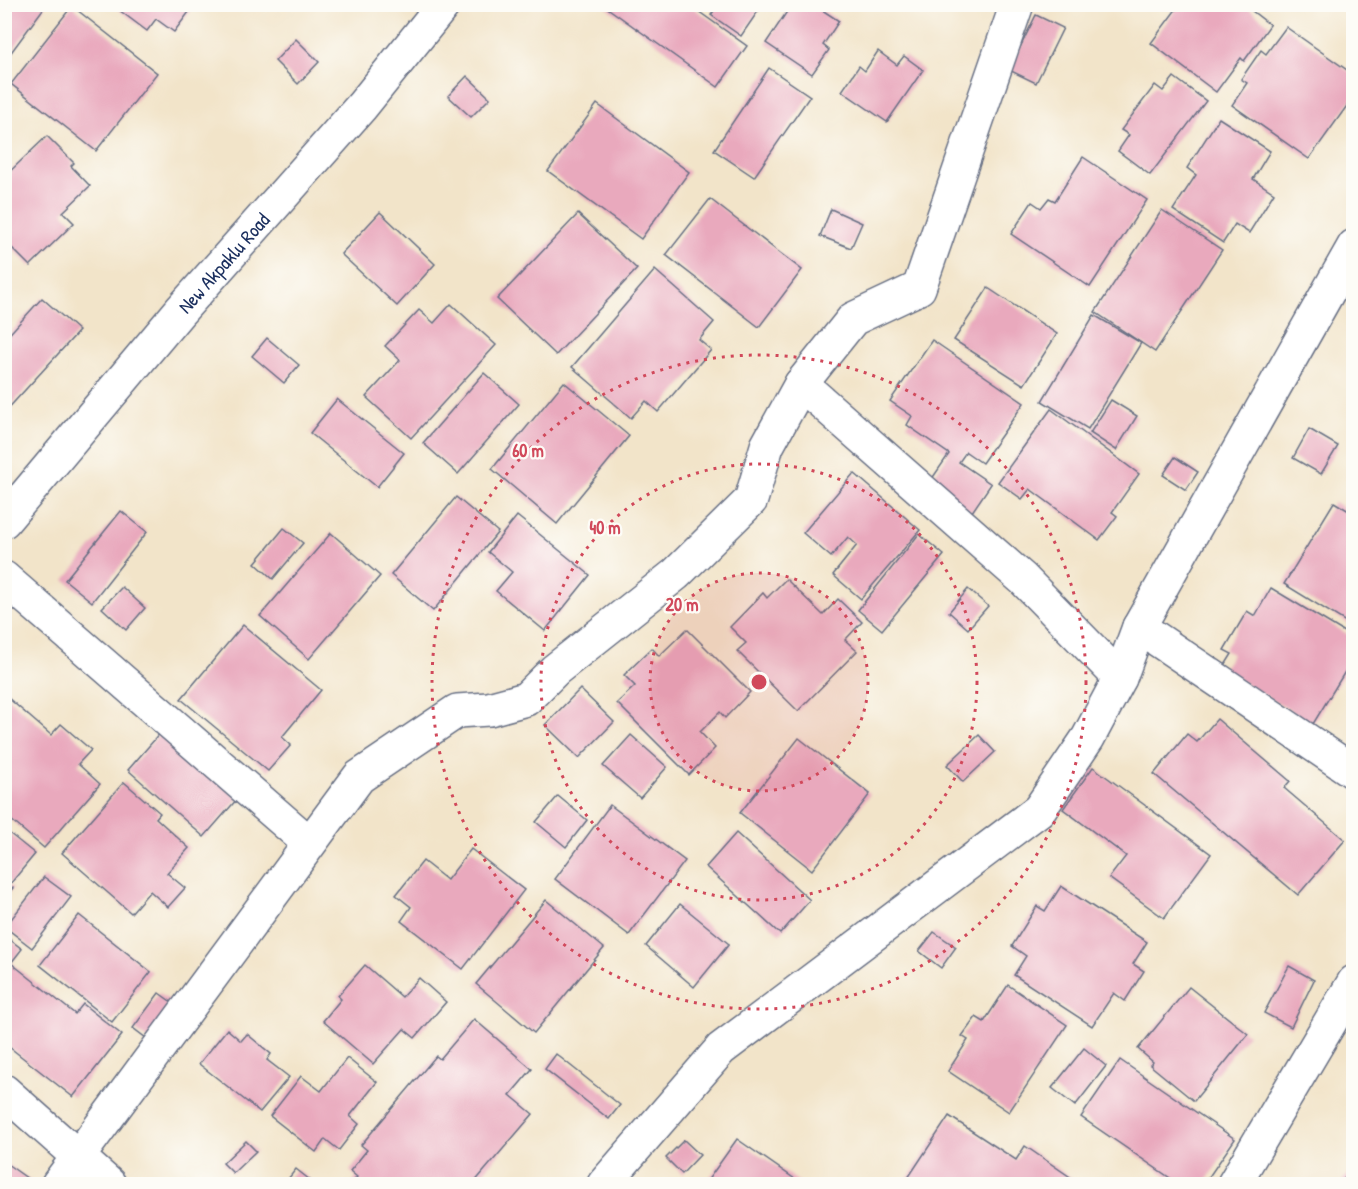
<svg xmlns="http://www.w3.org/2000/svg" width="1358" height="1189" viewBox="0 0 1358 1189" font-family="'Patrick Hand',sans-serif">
  <rect width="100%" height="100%" fill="#fdfcf7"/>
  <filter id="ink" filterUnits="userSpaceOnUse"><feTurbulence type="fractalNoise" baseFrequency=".0167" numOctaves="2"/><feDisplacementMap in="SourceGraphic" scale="12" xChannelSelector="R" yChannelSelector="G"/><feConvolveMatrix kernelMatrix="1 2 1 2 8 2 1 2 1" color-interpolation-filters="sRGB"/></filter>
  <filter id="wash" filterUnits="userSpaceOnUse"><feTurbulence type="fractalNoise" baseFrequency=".008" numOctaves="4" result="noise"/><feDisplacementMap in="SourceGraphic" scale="24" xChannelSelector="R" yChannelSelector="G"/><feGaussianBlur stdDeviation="1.35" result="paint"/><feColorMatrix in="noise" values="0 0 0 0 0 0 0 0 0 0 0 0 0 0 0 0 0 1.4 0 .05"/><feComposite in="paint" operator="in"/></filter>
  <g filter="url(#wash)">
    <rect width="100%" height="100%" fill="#f2e4c9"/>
    <g id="blocks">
      <g fill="#e9a9bd">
        <path d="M111,4H195L174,32L156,19L147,31Z"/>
        <path d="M602,4H688L747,46L718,87Z"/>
        <path d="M711,4H763L741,36L711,15L716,8Z"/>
        <path d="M792,4H822L819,8L839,21L823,45L829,50L812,74L766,43Z"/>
        <path d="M1180,4H1243L1270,25L1244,61L1241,58L1216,92L1151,43Z"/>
        <path d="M4,5H46L4,62Z"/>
        <path d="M72,6L157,73L96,151L11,84Z"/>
        <path d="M1036,15L1063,28L1036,83L1009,70Z"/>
        <path d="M1286,27L1354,75V96L1309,159L1232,105L1247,83L1241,79L1261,50L1266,54Z"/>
        <path d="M296,39L319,62L298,84L275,61Z"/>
        <path d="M878,51L897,65L904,56L923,70L887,122L842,91L859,66L865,71Z"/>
        <path d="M769,68L810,96L754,177L714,150Z"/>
        <path d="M467,76L490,98L471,117L448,96Z"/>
        <path d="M1174,77L1206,101L1150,175L1118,151L1129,135L1121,130L1155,85L1163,91Z"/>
        <path d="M597,104L689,172L641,239L548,171Z"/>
        <path d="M1219,118L1270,151L1253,179L1274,193L1249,233L1235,224L1223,243L1173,210L1196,175L1187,168Z"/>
        <path d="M47,136L74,163L71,166L90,186L63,212L74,223L30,266L4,240V177Z"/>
        <path d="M1083,157L1147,200L1090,287L1011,234L1032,202L1041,208L1049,198L1055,201Z"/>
        <path d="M710,199L802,270L759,327L666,255Z"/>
        <path d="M831,209L862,223L851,248L820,236Z"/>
        <path d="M1162,210L1222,250L1155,352L1095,312Z"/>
        <path d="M380,212L435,264L397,306L341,254Z"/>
        <path d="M578,214L637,269L556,355L497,299Z"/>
        <path d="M655,270L714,322L699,340L711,350L658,412L646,401L631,418L572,367Z"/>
        <path d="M988,288L1057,334L1024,385L954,340Z"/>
        <path d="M42,298L79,331L4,413V340Z"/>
        <path d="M451,304L496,345L411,438L366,397L400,360L385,346L419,310L434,323Z"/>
        <path d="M1094,315L1141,343L1088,429L1042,401Z"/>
        <path d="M267,338L299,365L284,383L252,356Z"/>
        <path d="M932,340L1024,403L982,463L966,452L959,462L991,484L972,512L929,483L949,454L907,425L912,416L890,401Z"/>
        <path d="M484,373L519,404L458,474L423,443Z"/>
        <path d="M564,382L629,436L557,524L492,469Z"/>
        <path d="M337,399L404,453L377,487L310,433Z"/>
        <path d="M1111,400L1137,416L1116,450L1090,433Z"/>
        <path d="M1051,409L1139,474L1112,512L1117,516L1099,540L1030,489L1022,499L998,482Z"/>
        <path d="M1309,429L1338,446L1321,474L1293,458Z"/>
        <path d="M1175,457L1198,472L1186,490L1163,475Z"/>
        <path d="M854,473L920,530L861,599L833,575L857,545L848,537L831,557L803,533Z"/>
        <path d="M456,497L498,532L433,611L391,575Z"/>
        <path d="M1334,502L1354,514V627L1284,584Z"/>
        <path d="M121,511L147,532L92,602L65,580Z"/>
        <path d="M517,516L590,575L545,631L496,591L512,572L488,552Z"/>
        <path d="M284,528L303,543L273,579L255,563Z"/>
        <path d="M331,533L380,576L309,659L260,616Z"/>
        <path d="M919,534L944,555L882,630L858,610Z"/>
        <path d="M786,579L823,615L838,599L862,622L845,640L857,651L798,711L737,651L746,643L730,627L763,593L767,598Z"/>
        <path d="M122,587L145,608L126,630L102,608Z"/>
        <path d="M1271,588L1354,638V657L1313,724L1222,670L1232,654L1224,650L1247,611L1255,616Z"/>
        <path d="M968,589L988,606L968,629L949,612Z"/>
        <path d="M243,625L321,690L282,737L291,745L268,771L181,699Z"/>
        <path d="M687,629L750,692L725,718L720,712L700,732L715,748L689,775L617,703L635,686L624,675L652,648L659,656Z"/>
        <path d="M580,689L614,722L579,758L545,725Z"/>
        <path d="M7,697L51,735L61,724L91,750L78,764L100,784L44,848L4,814V699Z"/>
        <path d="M1217,719L1290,781L1284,788L1345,840L1298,895L1154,774L1187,734L1197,742Z"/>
        <path d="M162,731L238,798L204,837L128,770Z"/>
        <path d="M631,735L667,767L640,798L603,766Z"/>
        <path d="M979,735L995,752L963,782L947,765Z"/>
        <path d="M799,738L870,794L812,870L740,813Z"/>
        <path d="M1093,767L1211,854L1164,918L1109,878L1126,856L1063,809Z"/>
        <path d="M124,782L160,813L156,818L189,848L167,873L185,888L168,907L150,891L131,913L62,853Z"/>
        <path d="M558,796L587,820L566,847L536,822Z"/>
        <path d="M610,805L685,861L629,935L555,879Z"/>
        <path d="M4,829L35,854L11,883L4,878Z"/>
        <path d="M736,833L810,900L780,934L706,867Z"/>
        <path d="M471,849L524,890L463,969L401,921L411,907L396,895L423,861L447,880Z"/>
        <path d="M44,877L71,897L32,948L5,927Z"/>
        <path d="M4,882L13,888L4,898Z"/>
        <path d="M1061,886L1147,942L1133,964L1144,971L1125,1001L1114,993L1092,1026L1014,975L1026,956L1012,946L1037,906L1045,911Z"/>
        <path d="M546,900L604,948L534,1033L476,984Z"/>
        <path d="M680,904L729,944L694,987L646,946Z"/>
        <path d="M79,915L151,972L112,1022L40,965Z"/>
        <path d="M934,932L956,947L941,968L919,951Z"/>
        <path d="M4,935L22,949L11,963L75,1014L83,1004L122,1035L73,1097L4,1043Z"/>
        <path d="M365,965L402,997L419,978L446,1002L415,1038L404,1029L373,1064L323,1021L341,999L338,996Z"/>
        <path d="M1289,966L1314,980L1291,1027L1264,1013Z"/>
        <path d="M1008,985L1067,1025L1009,1112L948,1071L968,1040L962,1036L976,1017L984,1022Z"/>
        <path d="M1189,987L1248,1034L1194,1101L1150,1065L1153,1062L1138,1049Z"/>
        <path d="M159,993L177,1006L150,1041L133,1028Z"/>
        <path d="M474,1019L532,1069L510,1095L533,1114L473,1184H351L357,1177L350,1171L367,1150L361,1145L436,1056L440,1059Z"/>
        <path d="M227,1029L241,1041L247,1034L271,1054L267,1060L289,1077L260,1112L199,1064Z"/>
        <path d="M1084,1048L1106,1066L1075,1106L1052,1088Z"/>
        <path d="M556,1054L620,1105L609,1119L545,1069Z"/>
        <path d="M347,1058L377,1082L350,1116L359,1124L339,1150L325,1139L316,1152L270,1116L301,1076L321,1091Z"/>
        <path d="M1120,1060L1235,1139L1204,1184H1179L1081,1117Z"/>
        <path d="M949,1116L1016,1160L1025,1146L1076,1181L1074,1184H904Z"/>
        <path d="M737,1139L802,1184H705Z"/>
        <path d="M684,1140L700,1155L682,1174L666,1158Z"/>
        <path d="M246,1141L256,1151L233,1173L223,1163Z"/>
        <path d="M7,1164L31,1181L29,1184H4Z"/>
        <path d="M296,1169L315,1184H284Z"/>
        <path d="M1354,1169V1184H1339Z"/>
      </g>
    </g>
  </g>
  <g filter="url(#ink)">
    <use href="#blocks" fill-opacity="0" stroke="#666e83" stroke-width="1.5"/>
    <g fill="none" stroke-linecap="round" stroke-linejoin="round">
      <g stroke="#666e83" stroke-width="36">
        <g id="minor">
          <path d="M801,384L1023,579L1120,678"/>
          <path id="s1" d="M4,521L180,311L362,106L444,4"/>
          <path d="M4,578L309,843"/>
          <path d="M1139,627L1354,772"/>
          <path d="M4,1091L109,1184"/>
          <path d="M58,1184L359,777L457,711L489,709L526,699L555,670L676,574L751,500L767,446L801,384L853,319L919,288L1017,4"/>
          <path d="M604,1184L721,1049L1039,810L1088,738L1120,678L1139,627L1354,246"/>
          <path d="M1234,1184L1354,982"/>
        </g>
      </g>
      <use href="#minor" stroke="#fff" stroke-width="33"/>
    </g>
  </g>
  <circle cx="759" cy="682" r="109" fill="#d1495b" fill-opacity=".12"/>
  <g fill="none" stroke="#d1495b" stroke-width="3" stroke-dasharray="3 6">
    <circle cx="759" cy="682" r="109"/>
    <circle cx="759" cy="682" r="218"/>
    <circle cx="759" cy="682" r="327"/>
  </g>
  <g text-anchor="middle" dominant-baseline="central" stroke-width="4.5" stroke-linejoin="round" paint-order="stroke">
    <g font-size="20" fill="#1b2f5e" stroke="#fdfcf7">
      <text stroke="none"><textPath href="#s1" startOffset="339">New Akpaklu Road</textPath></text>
    </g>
  </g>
  <circle cx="759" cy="682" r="9" fill="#d1495b" stroke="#fdfcf7" stroke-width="3"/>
  <g font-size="18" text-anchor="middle" font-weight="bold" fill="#d1495b" stroke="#fdfcf7" stroke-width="4.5" stroke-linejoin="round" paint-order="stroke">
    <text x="528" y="457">60 m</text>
    <text x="605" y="534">40 m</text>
    <text x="682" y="611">20 m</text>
  </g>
  <rect width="1358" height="1189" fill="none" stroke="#fdfcf7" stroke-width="24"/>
</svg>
